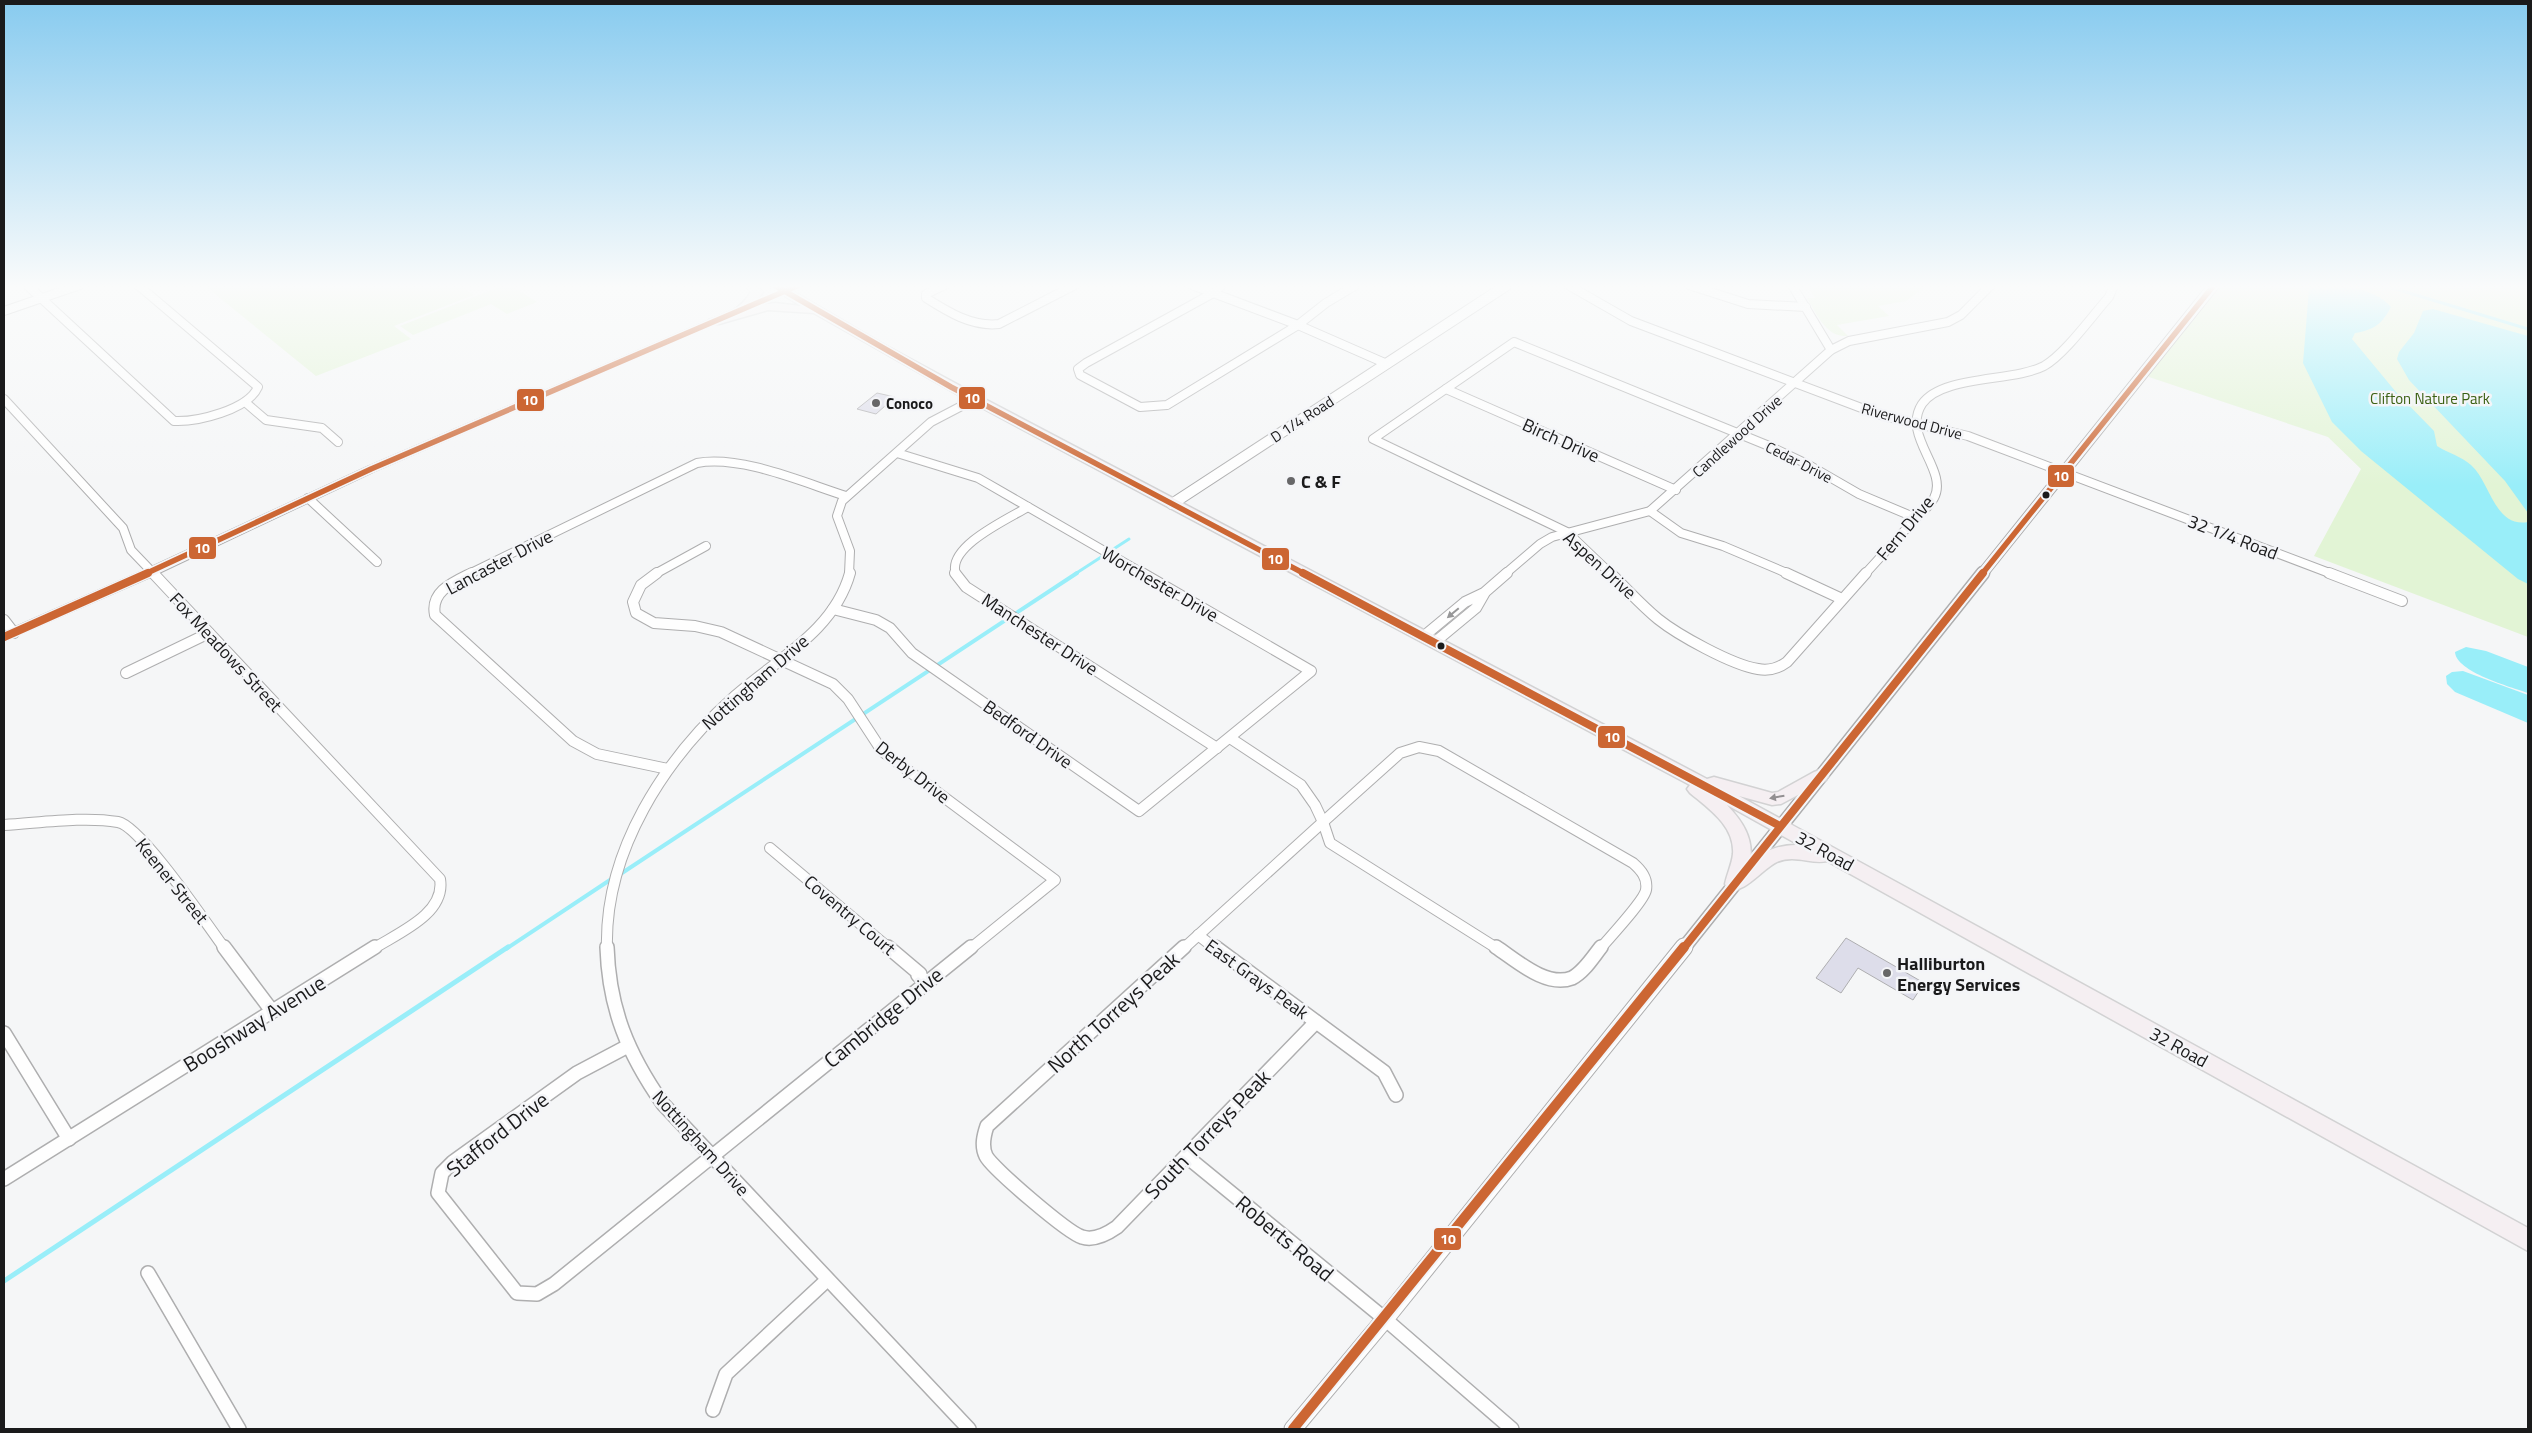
<svg xmlns="http://www.w3.org/2000/svg" width="2532" height="1433" viewBox="0 0 2532 1433" font-family="'Titillium Web',sans-serif">
  <rect width="100%" height="100%" fill="#f5f6f7"/>
  <g fill="#e2f4d5">
    <path d="M204,285H459L474,295L394,326L411,339L316,376Z"/>
    <path d="M504,285H510L537,302L507,314L491,304L413,335L400,326Z"/>
    <path d="M1807,285H1928L1906,301L1878,306L1889,316L1837,325L1848,336C1826,338 1817,314 1807,298H1815Z"/>
    <path d="M2214,285H2528V637L2314,556L2361,469L2328,437L2149,377L2147,368Z"/>
  </g>
  <g fill="#99eef9">
    <path d="M2315,285C2339,285 2374,287 2391,307C2382,324 2374,330 2355,333L2352,339L2396,392L2434,431L2437,446C2448,453 2461,456 2471,465C2490,481 2494,528 2528,522V584L2518,579L2361,451L2332,422L2303,363L2309,289Z"/>
    <path d="M2433,309L2528,336V513L2505,481L2409,380L2397,359L2399,352L2414,333L2423,311Z"/>
    <path d="M2466,647L2486,651L2528,667V693C2511,687 2456,672 2455,652Z"/>
    <path d="M2463,671L2528,695V723L2455,692L2447,684L2446,676L2452,672Z"/>
  </g>
  <g fill="none" stroke-linecap="round" stroke-linejoin="round">
    <g stroke="#99eef9" stroke-width="3">
      <path d="M2383,285L2528,329"/>
      <path d="M1075,574L1129,539"/>
    </g>
    <g stroke="#99eef9" stroke-width="4">
      <path d="M619,875L1077,573"/>
      <path d="M506,949L613,878"/>
    </g>
    <path stroke="#99eef9" stroke-width="5" d="M4,1281L508,947"/>
  </g>
  <g fill="#ddddea" stroke="#aeaeb0">
    <path d="M877,393L895,397L876,414L857,409Z"/>
    <path d="M1846,938L1924,983L1913,1000L1858,968L1841,993L1816,978Z"/>
  </g>
  <g fill="none" stroke-linecap="round" stroke-linejoin="round">
    <g stroke="#aeaeaf" stroke-width="10">
      <g id="minor-far2">
        <path d="M27,285L174,421C197,422 248,410 258,387L138,285"/>
        <path d="M945,285L926,294V298C948,312 972,327 999,324L1075,285"/>
        <path d="M1192,285L1298,325L1387,364"/>
        <path d="M1222,285L1215,292L1086,363L1078,369L1080,375L1140,407L1167,405L1298,325L1326,303L1356,285"/>
        <path d="M1568,285L1631,321L1880,415L1968,436L2332,574"/>
        <path d="M1689,285L1748,304L1806,307"/>
        <path d="M1792,285L1831,350"/>
        <path d="M4,311L80,285"/>
        <path d="M1446,389L1676,490"/>
        <path d="M4,399L123,528L131,550L154,574"/>
        <path d="M245,402L266,420L322,428L338,442"/>
        <path d="M897,453L978,478L1144,574"/>
        <path d="M308,498L377,562"/>
        <path d="M1650,511L1681,533L1723,546L1789,574"/>
        <path d="M1916,518C1922,512 1930,506 1934,498C1949,470 1901,436 1922,404C1942,375 2013,382 2044,366C2065,354 2092,316 2109,297L2114,285"/>
        <path d="M469,574L697,463C741,455 802,482 846,496"/>
        <path d="M655,574L706,546"/>
        <path d="M849,574L850,551L837,516L842,501L931,422L975,399"/>
        <path d="M956,574C946,547 1008,519 1028,507"/>
        <path d="M1505,574L1540,544L1552,537L1650,511L1831,350L1849,341L1948,322L1961,315L1991,285"/>
        <path d="M1611,574L1567,532L1373,439L1514,342L1769,446L1807,464L1859,494L1916,518"/>
        <path d="M1865,574L1916,518"/>
      </g>
    </g>
    <g stroke="#aeaeaf" stroke-width="12">
      <g id="minor-far1">
        <path d="M153,573L440,879C446,914 398,933 373,949"/>
        <path d="M472,573C454,582 430,591 435,615L573,741L597,754L668,769"/>
        <path d="M657,573L641,585L633,602L636,613L654,623L695,626L721,632L833,684L848,699L882,751L1055,880L970,949"/>
        <path d="M955,573L966,587L1217,748"/>
        <path d="M1610,573C1626,588 1641,605 1658,619C1678,635 1732,665 1758,669C1769,671 1779,668 1787,662L1866,573"/>
        <path d="M1786,573L1842,599"/>
        <path d="M2329,573L2402,601"/>
        <path d="M833,609L876,620L890,628L912,653L1139,811L1311,671L1142,573"/>
        <path d="M4,620L14,633"/>
        <path d="M1424,636L1465,602L1484,593L1507,573"/>
        <path d="M1435,642L1476,608L1484,594"/>
        <path d="M126,673L209,633"/>
        <path d="M1230,738L1301,785L1315,805L1323,822"/>
        <path d="M1323,822L1330,843L1498,949"/>
        <path d="M1323,822L1400,753L1419,747L1439,751L1633,863C1641,870 1648,878 1646,890C1644,901 1609,938 1600,949"/>
        <path d="M4,825C39,823 84,816 118,822C141,826 208,926 225,949"/>
        <path d="M770,848L890,949"/>
        <path d="M1198,935L1216,949"/>
        <path d="M607,949C604,851 665,758 735,696C777,659 834,631 850,573"/>
        <path d="M1183,949L1323,822"/>
      </g>
    </g>
    <g stroke="#aeaeaf" stroke-width="16">
      <g id="minor">
        <path d="M224,947L272,1011"/>
        <path d="M607,947C609,1009 628,1054 663,1104L969,1429"/>
        <path d="M888,947L920,974L918,975L926,982"/>
        <path d="M1184,947L987,1126C984,1135 981,1146 986,1156C992,1168 1068,1233 1082,1237C1094,1241 1107,1234 1117,1227L1316,1022"/>
        <path d="M1215,947L1384,1072L1396,1095"/>
        <path d="M1496,947C1516,960 1546,988 1572,978C1584,972 1593,957 1601,947"/>
        <path d="M4,1033L69,1139"/>
        <path d="M628,1046L577,1073L453,1162L442,1173L438,1193L517,1293L537,1294L554,1284L971,947"/>
        <path d="M1186,1156L1385,1319L1512,1429"/>
        <path d="M4,1179L375,947"/>
        <path d="M148,1273L239,1429"/>
        <path d="M713,1410L726,1374L827,1280"/>
      </g>
    </g>
    <g stroke="#aeaeaf" stroke-width="12">
      <g id="tertiary-far2">
        <path d="M1172,504L1507,285"/>
        <path d="M1982,574L2214,285"/>
      </g>
    </g>
    <g stroke="#aeaeaf" stroke-width="15">
      <path id="tertiary-far1" d="M1683,949L1983,573"/>
    </g>
    <g stroke="#aeaeaf" stroke-width="19">
      <path id="tertiary" d="M1293,1429L1385,1319L1684,947"/>
    </g>
    <g stroke="#aeaeaf" stroke-width="2">
      <path id="secondary" d="M791,285H804L375,471L155,575L4,641V632L147,569L367,467Z"/>
    </g>
    <g stroke="#d2d2d3" stroke-width="3">
      <path id="primary" d="M745,285H757L763,292L753,306L775,303L801,306L768,285H782L881,343L979,396L1707,779L1714,777L1772,793L1778,792L1814,772L1820,770L1826,772L1828,776L1826,780L1781,804L1772,805L1739,796L2528,1228V1251L1827,861C1812,865 1795,854 1777,862C1762,869 1744,895 1728,889L1725,884C1727,874 1732,864 1733,854C1735,826 1709,809 1690,793L1687,789L1690,785L971,402L814,313L768,310L719,324H709V320C728,315 740,309 751,292ZM1727,805L1799,845C1781,844 1764,851 1750,861C1754,838 1742,821 1727,805Z"/>
    </g>
    <use href="#minor-far2" stroke="#fefefe" stroke-width="8"/>
    <use href="#minor-far1" stroke="#fefefe" stroke-width="10"/>
    <use href="#minor" stroke="#fefefe" stroke-width="13"/>
    <use href="#tertiary-far2" stroke="#fefefe" stroke-width="10"/>
    <use href="#tertiary-far1" stroke="#fefefe" stroke-width="12"/>
    <use href="#tertiary" stroke="#fefefe" stroke-width="17"/>
    <use href="#secondary" fill="#f9f6f7" fill-rule="evenodd"/>
    <use href="#primary" fill="#f5eff2" fill-rule="evenodd"/>
    <g stroke="#f4f5f8" stroke-width="9">
      <g id="bus-1-far2">
        <path d="M774,285L951,387L1305,574"/>
        <path d="M145,574L371,469L799,285"/>
        <path d="M1982,574L2214,285"/>
      </g>
    </g>
    <g stroke="#f4f5f8" stroke-width="11">
      <g id="bus-1-far1">
        <path d="M1303,573L1780,826"/>
        <path d="M4,637L148,573"/>
        <path d="M1683,949L1983,573"/>
      </g>
    </g>
    <g stroke="#f4f5f8" stroke-width="14">
      <path id="bus-1" d="M1293,1429L1684,947"/>
    </g>
    <use href="#bus-1-far2" stroke="#c63" stroke-width="5.5"/>
    <use href="#bus-1-far1" stroke="#c63" stroke-width="8"/>
    <use href="#bus-1" stroke="#c63" stroke-width="10"/>
  </g>
  <defs><path id="oneway-solid" d="M-6-.8H1V-3.2L6.5 0L1 3.2V.8H-6Z" transform="scale(1.25)"/></defs>
  <use fill="#979798" href="#oneway-solid" transform="translate(1453 613) rotate(140)"/>
  <use fill="#928f91" href="#oneway-solid" transform="translate(1777 797) rotate(170)"/>
  <linearGradient id="sky" x2="0" y2="1"><stop stop-color="#88cbef"/><stop offset="0.59" stop-color="#fafbfb"/><stop offset="1" stop-color="#fafbfb" stop-opacity="0"/></linearGradient>
  <rect width="2532" height="486" fill="url(#sky)"/>
  <g fill="#676768" stroke="#f4f5f8" stroke-width="2">
    <circle cx="876" cy="403" r="5"/>
    <circle cx="1291" cy="481" r="5"/>
    <circle cx="1887" cy="973" r="5"/>
  </g>
  <g fill="#1a1a1b" stroke="#f4f5f8" stroke-width="2">
    <circle cx="2046" cy="495" r="4.5"/>
    <circle cx="1441" cy="646" r="4.5"/>
  </g>
  <g text-anchor="middle" dominant-baseline="central" stroke-width="5" stroke-linejoin="round" paint-order="stroke">
    <g font-size="15" fill="#3c6113" stroke="#f4f5f8">
      <text x="2430" y="398">Clifton Nature Park</text>
    </g>
    <g font-size="15" font-weight="bold" fill="#1a1a1b" stroke="#f4f5f8" text-anchor="start">
      <text x="886" y="403">Conoco</text>
    </g>
    <g font-size="15" fill="#1a1a1b" stroke="#f4f5f8">
      <text transform="translate(1302 419) rotate(-33)">D 1/4 Road</text>
      <text transform="translate(1912 421) rotate(15)">Riverwood Drive</text>
      <text transform="translate(1737 436) rotate(-42)">Candlewood Drive</text>
      <text transform="translate(1799 462) rotate(27)">Cedar Drive</text>
    </g>
    <g font-size="18" fill="#1a1a1b" stroke="#f4f5f8">
      <text transform="translate(1561 440) rotate(24)">Birch Drive</text>
      <text transform="translate(1905 528) rotate(-50)">Fern Drive</text>
      <text transform="translate(2233 537) rotate(21)">32 1/4 Road</text>
      <text transform="translate(499 562) rotate(-28)">Lancaster Drive</text>
      <text transform="translate(1600 565) rotate(42)">Aspen Drive</text>
      <text transform="translate(1160 584) rotate(30)">Worchester Drive</text>
      <text transform="translate(1040 634) rotate(33)">Manchester Drive</text>
      <text transform="translate(226 652) rotate(47)">Fox Meadows Street</text>
      <text transform="translate(755 682) rotate(-41)">Nottingham Drive</text>
      <text transform="translate(1028 734) rotate(35)">Bedford Drive</text>
      <text transform="translate(913 772) rotate(38)">Derby Drive</text>
      <text transform="translate(1825 851) rotate(29)">32 Road</text>
      <text transform="translate(172 881) rotate(51)">Keener Street</text>
      <text transform="translate(850 915) rotate(40)">Coventry Court</text>
      <text transform="translate(1257 979) rotate(36)">East Grays Peak</text>
      <text transform="translate(2179 1047) rotate(29)">32 Road</text>
      <text transform="translate(701 1143) rotate(48)">Nottingham Drive</text>
    </g>
    <g font-size="18" font-weight="bold" fill="#1a1a1b" stroke="#f4f5f8" text-anchor="start">
      <text x="1301" y="481">C &amp; F</text>
      <text x="1897" y="963">Halliburton<tspan x="1897" dy="21">Energy Services</tspan></text>
    </g>
    <g font-size="21" fill="#1a1a1b" stroke="#f4f5f8">
      <text transform="translate(1113 1012) rotate(-42)">North Torreys Peak</text>
      <text transform="translate(883 1017) rotate(-39)">Cambridge Drive</text>
      <text transform="translate(254 1023) rotate(-32)">Booshway Avenue</text>
      <text transform="translate(497 1134) rotate(-38)">Stafford Drive</text>
      <text transform="translate(1207 1134) rotate(-46)">South Torreys Peak</text>
      <text transform="translate(1285 1238) rotate(40)">Roberts Road</text>
    </g>
  </g>
  <g stroke="#f4f5f8" stroke-width="2">
    <rect x="958" y="386" width="28" height="24" rx="5" fill="#c63"/>
    <rect x="516" y="388" width="29" height="24" rx="5" fill="#c63"/>
    <rect x="2047" y="464" width="28" height="24" rx="5" fill="#c63"/>
    <rect x="188" y="536" width="29" height="24" rx="5" fill="#c63"/>
    <rect x="1261" y="547" width="29" height="24" rx="5" fill="#c63"/>
    <rect x="1597" y="725" width="29" height="24" rx="5" fill="#c63"/>
    <rect x="1433" y="1227" width="29" height="24" rx="5" fill="#c63"/>
  </g>
  <g font-size="14" text-anchor="middle" font-weight="bold" fill="#fff">
    <text x="972" y="403">10</text>
    <text x="530" y="405">10</text>
    <text x="2061" y="481">10</text>
    <text x="202" y="553">10</text>
    <text x="1275" y="564">10</text>
    <text x="1612" y="742">10</text>
    <text x="1448" y="1244">10</text>
  </g>
  <rect width="2532" height="1433" fill="none" stroke="#1a1a1b" stroke-width="10"/>
</svg>
